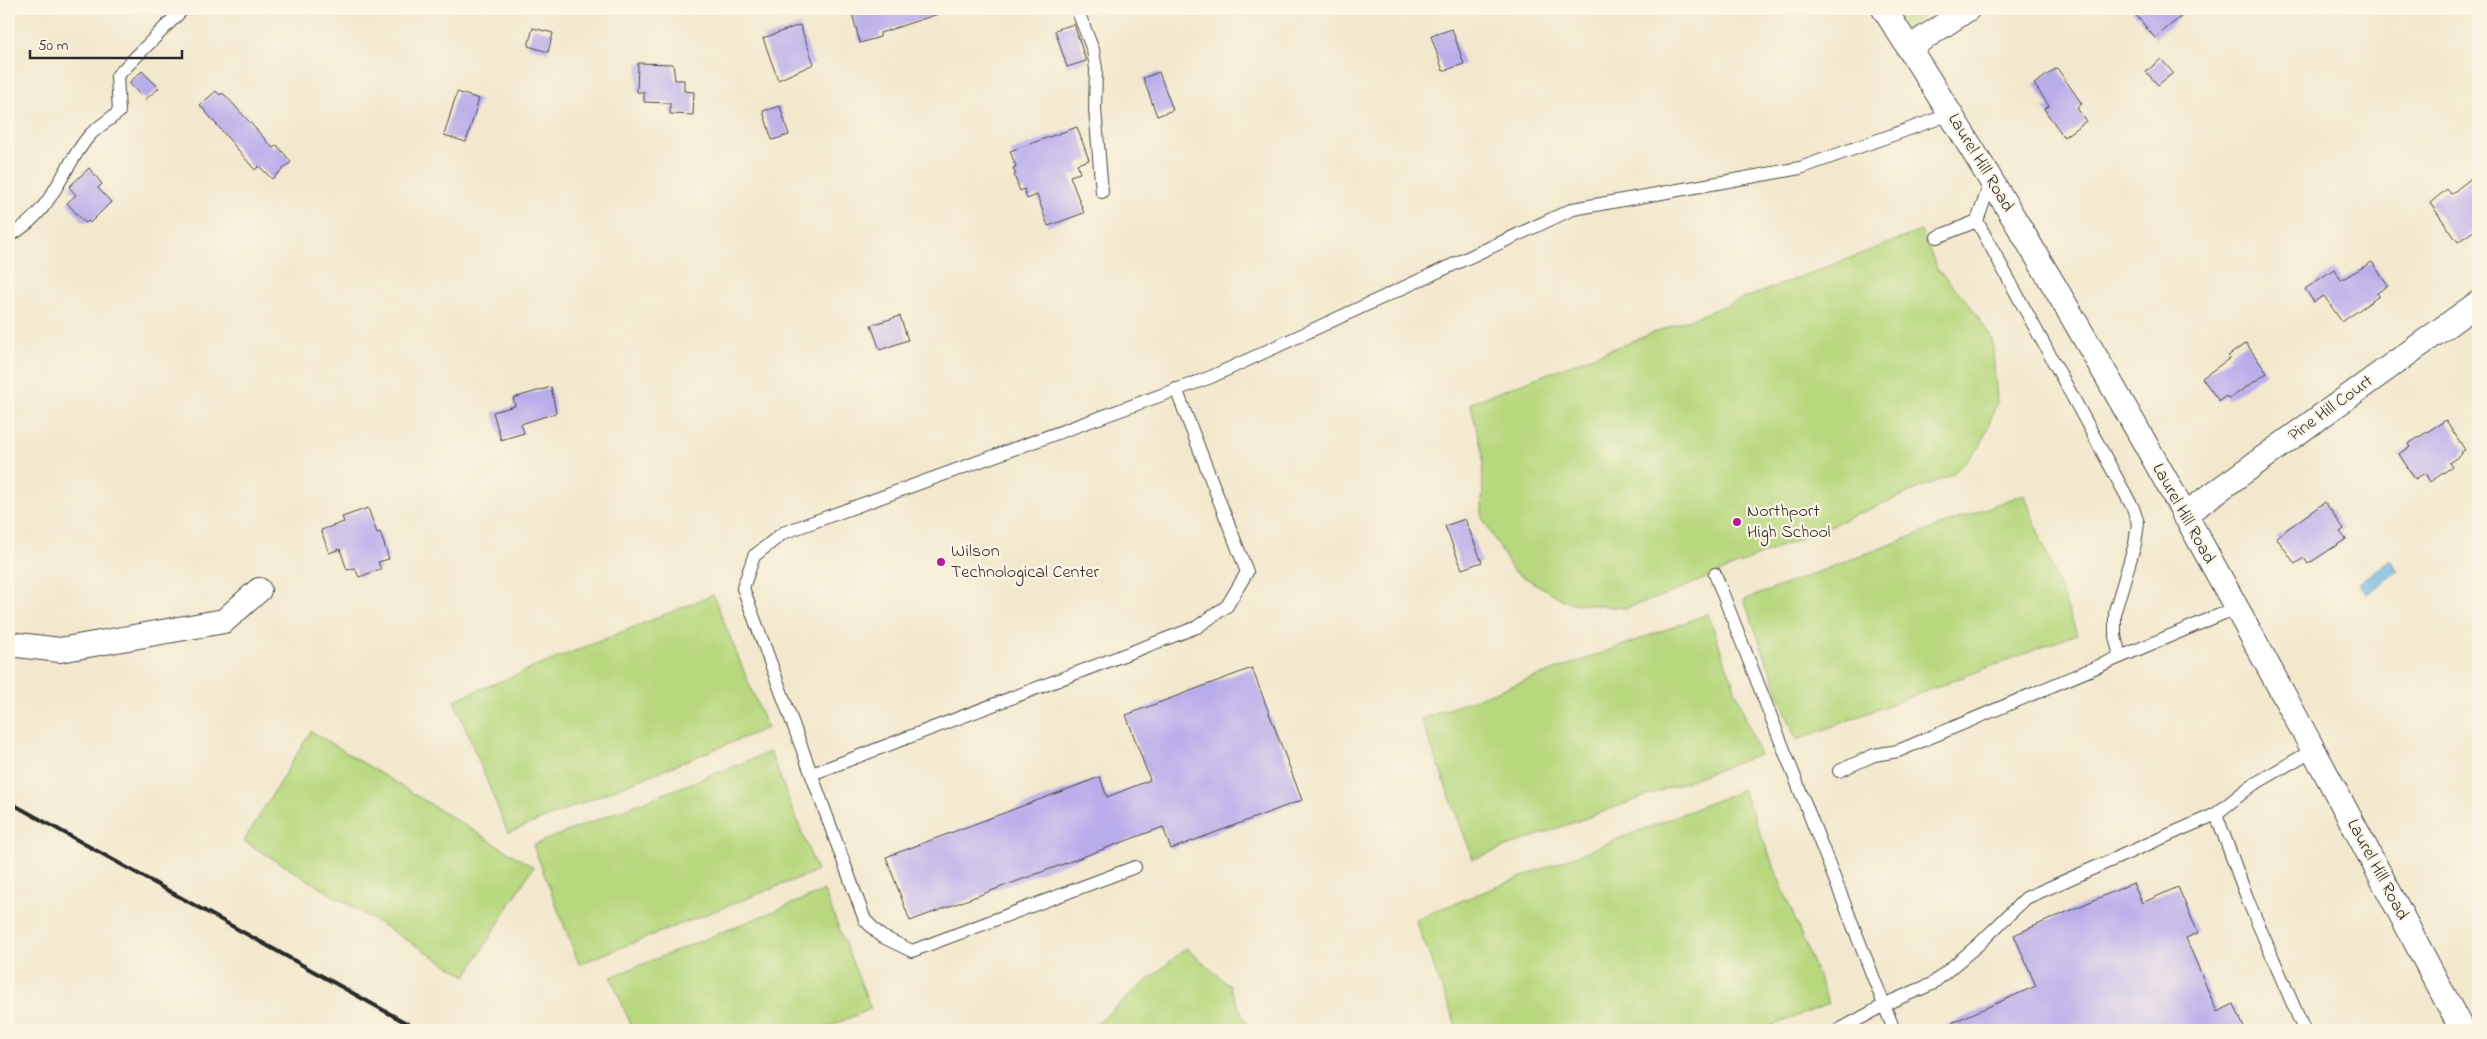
<svg xmlns="http://www.w3.org/2000/svg" width="2487" height="1039" viewBox="0 0 2487 1039" font-family="'Indie Flower',sans-serif">
  <rect width="100%" height="100%" fill="#fcf5e5"/>
  <filter id="ink" filterUnits="userSpaceOnUse"><feTurbulence type="fractalNoise" baseFrequency=".02" numOctaves="2"/><feDisplacementMap in="SourceGraphic" scale="10" xChannelSelector="R" yChannelSelector="G"/><feConvolveMatrix kernelMatrix="1 2 1 2 8 2 1 2 1" color-interpolation-filters="sRGB"/></filter>
  <filter id="wash" filterUnits="userSpaceOnUse"><feTurbulence type="fractalNoise" baseFrequency=".0096" numOctaves="4" result="noise"/><feDisplacementMap in="SourceGraphic" scale="20" xChannelSelector="R" yChannelSelector="G"/><feGaussianBlur stdDeviation="1.12" result="paint"/><feColorMatrix in="noise" values="0 0 0 0 0 0 0 0 0 0 0 0 0 0 0 0 0 1.4 0 .05"/><feComposite in="paint" operator="in"/></filter>
  <g filter="url(#wash)">
    <rect width="100%" height="100%" fill="#f2e8cd"/>
    <g fill="#b8d87f" stroke="#728255">
      <path d="M1884,9H1933L1900,35Z"/>
      <path d="M1921,231L1938,270L1969,303L1992,339L1997,402L1980,447L1953,474L1666,595L1626,608L1569,603L1513,571L1482,517L1483,454L1470,403Z"/>
      <path d="M2024,494L2077,634L1796,740L1744,600Z"/>
      <path d="M713,595L767,728L508,833L454,700Z"/>
      <path d="M1708,614L1759,755L1473,859L1421,719Z"/>
      <path d="M311,731L533,867L466,976L244,841Z"/>
      <path d="M770,752L817,871L579,964L533,845Z"/>
      <path d="M1743,790L1829,1004L1761,1030H1458L1415,919Z"/>
      <path d="M824,891L871,1009L820,1030H633L611,977Z"/>
      <path d="M1186,948L1229,985L1249,1030H1089Z"/>
    </g>
    <path fill="#67b4e0" stroke="#497086" d="M2390,560L2398,571L2367,594L2359,583Z"/>
    <g id="blocks">
      <g fill="#b9aceb">
        <path d="M867,9H943L944,12L880,33V37L860,43L852,13Z"/>
        <path d="M2131,9H2190L2155,38Z"/>
        <path d="M1074,24L1086,61L1067,67L1055,30Z"/>
        <path d="M800,25L814,64L778,80L763,38Z"/>
        <path d="M533,28L553,33L548,52L528,46Z"/>
        <path d="M1452,29L1464,64L1443,71L1431,36Z"/>
        <path d="M2161,59L2173,73L2158,85L2146,72Z"/>
        <path d="M638,63L673,64L675,80H684V91L694,92L693,115L670,114V103L644,102V92H637Z"/>
        <path d="M2057,68L2082,104L2077,108L2086,121L2064,137L2044,109L2049,106L2034,84Z"/>
        <path d="M142,71L159,88L145,100L129,83Z"/>
        <path d="M1159,72L1173,110L1157,116L1143,78Z"/>
        <path d="M216,91L220,95L222,93L226,96L273,148L277,145L291,162L272,179L259,166L255,170L200,105Z"/>
        <path d="M457,92L479,99L466,142L444,135Z"/>
        <path d="M780,106L789,135L772,140L763,111Z"/>
        <path d="M1077,127L1089,160L1077,164L1080,173L1070,176L1084,213L1048,226L1037,195L1027,199L1024,189L1020,191L1014,175L1016,174L1013,168L1016,167L1010,151Z"/>
        <path d="M89,168L102,184L98,188L111,202L90,223L88,221L85,223L67,203L76,195L69,187Z"/>
        <path d="M2478,173V228L2458,242L2430,203L2447,189L2451,194Z"/>
        <path d="M2372,262L2388,286L2377,293L2379,296L2342,322L2324,296L2314,302L2305,289L2334,269L2341,280Z"/>
        <path d="M900,316L908,340L880,350L871,325Z"/>
        <path d="M2246,343L2267,373L2229,399L2226,396L2219,401L2202,378L2230,358L2228,356Z"/>
        <path d="M551,387L556,413L521,424L524,433L501,440L493,412L515,406L513,398Z"/>
        <path d="M2446,420L2465,450L2461,452L2462,454L2449,463L2452,467L2430,482L2425,473L2415,479L2399,454L2410,447L2408,444Z"/>
        <path d="M2325,502L2344,529L2340,532L2346,539L2308,564L2304,558L2295,564L2276,537Z"/>
        <path d="M368,508L377,533L380,532L389,559L378,562L381,569L359,577L355,568L347,570L340,549L329,553L321,530L344,522L342,517Z"/>
        <path d="M1465,519L1482,562L1462,569L1445,526Z"/>
        <path d="M1252,668L1302,800L1171,849L1163,827L910,921L886,857L1100,777L1107,797L1150,780L1126,715Z"/>
        <path d="M2133,883L2142,903L2178,887L2198,933L2186,938L2217,1012L2234,1004L2245,1030H1935L2036,986L2014,935Z"/>
      </g>
    </g>
  </g>
  <g filter="url(#ink)">
    <use href="#blocks" fill-opacity="0" stroke="#494743" stroke-width="1"/>
    <g fill="none" stroke-linecap="round" stroke-linejoin="round">
      <g stroke="#494743" stroke-width="14">
        <g id="service">
          <path d="M1077,9L1093,50L1096,69L1095,109L1102,192"/>
          <path d="M1991,181L1977,221L2133,508L2138,523L2135,544L2115,611V636L2120,657"/>
          <path d="M9,236C53,212 59,173 88,137C96,128 109,120 119,112L117,76L183,9"/>
          <path d="M1937,237L1977,221"/>
          <path d="M1715,574L1894,1030"/>
          <path d="M1839,771L1874,755L1898,751L2236,608"/>
          <path d="M812,774L1197,627L1227,606L1247,572L1176,389"/>
          <path d="M2216,814L2249,903L2304,1030"/>
          <path d="M1135,867L912,951L881,936L865,920L743,588L754,556L783,533L1211,377L1573,209L1800,168L1951,114"/>
          <path d="M1839,1030L1892,1001L1932,984L1979,944L2026,898L2216,814L2251,786L2313,750"/>
        </g>
      </g>
      <g stroke="#494743" stroke-width="26">
        <g id="minor">
          <path d="M1884,9C2096,338 2280,684 2462,1030"/>
          <path d="M1909,48L1968,9"/>
          <path d="M2184,515L2478,303"/>
          <path d="M9,644L60,650L224,621L259,590"/>
        </g>
      </g>
      <use href="#service" stroke="#fff" stroke-width="12"/>
      <use href="#minor" stroke="#fff" stroke-width="24"/>
      <path stroke="#2b2b2b" stroke-width="4" d="M9,802L419,1030"/>
    </g>
  </g>
  <g fill="#b5179e" stroke="#fcf5e5" stroke-width="2">
    <circle cx="1737" cy="522" r="5"/>
    <circle cx="941" cy="562" r="5"/>
  </g>
  <g text-anchor="middle" dominant-baseline="central" stroke-width="4.5" stroke-linejoin="round" paint-order="stroke">
    <g font-size="18" fill="#2b2b2b" stroke="#fcf5e5">
      <text transform="translate(1980 163) rotate(59)">Laurel Hill Road</text>
      <text transform="translate(2331 409) rotate(-36)">Pine Hill Court</text>
      <text transform="translate(2183 514) rotate(61)">Laurel Hill Road</text>
      <text transform="translate(2377 870) rotate(62)">Laurel Hill Road</text>
    </g>
    <g font-size="18" fill="#2b2b2b" stroke="#fcf5e5" text-anchor="start">
      <text x="1747" y="512">Northport<tspan x="1747" dy="21">High School</tspan></text>
      <text x="951" y="552">Wilson<tspan x="951" dy="21">Technological Center</tspan></text>
    </g>
  </g>
  <rect width="2487" height="1039" fill="none" stroke="#fcf5e5" stroke-width="30"/>
  <path d="M30 50v8h152v-8" fill="none" stroke="#2b2b2b" stroke-width="2.5"/>
  <text x="38" y="50" font-size="15" fill="#2b2b2b" stroke="#fcf5e5" stroke-width="4" paint-order="stroke">50 m</text>
</svg>
